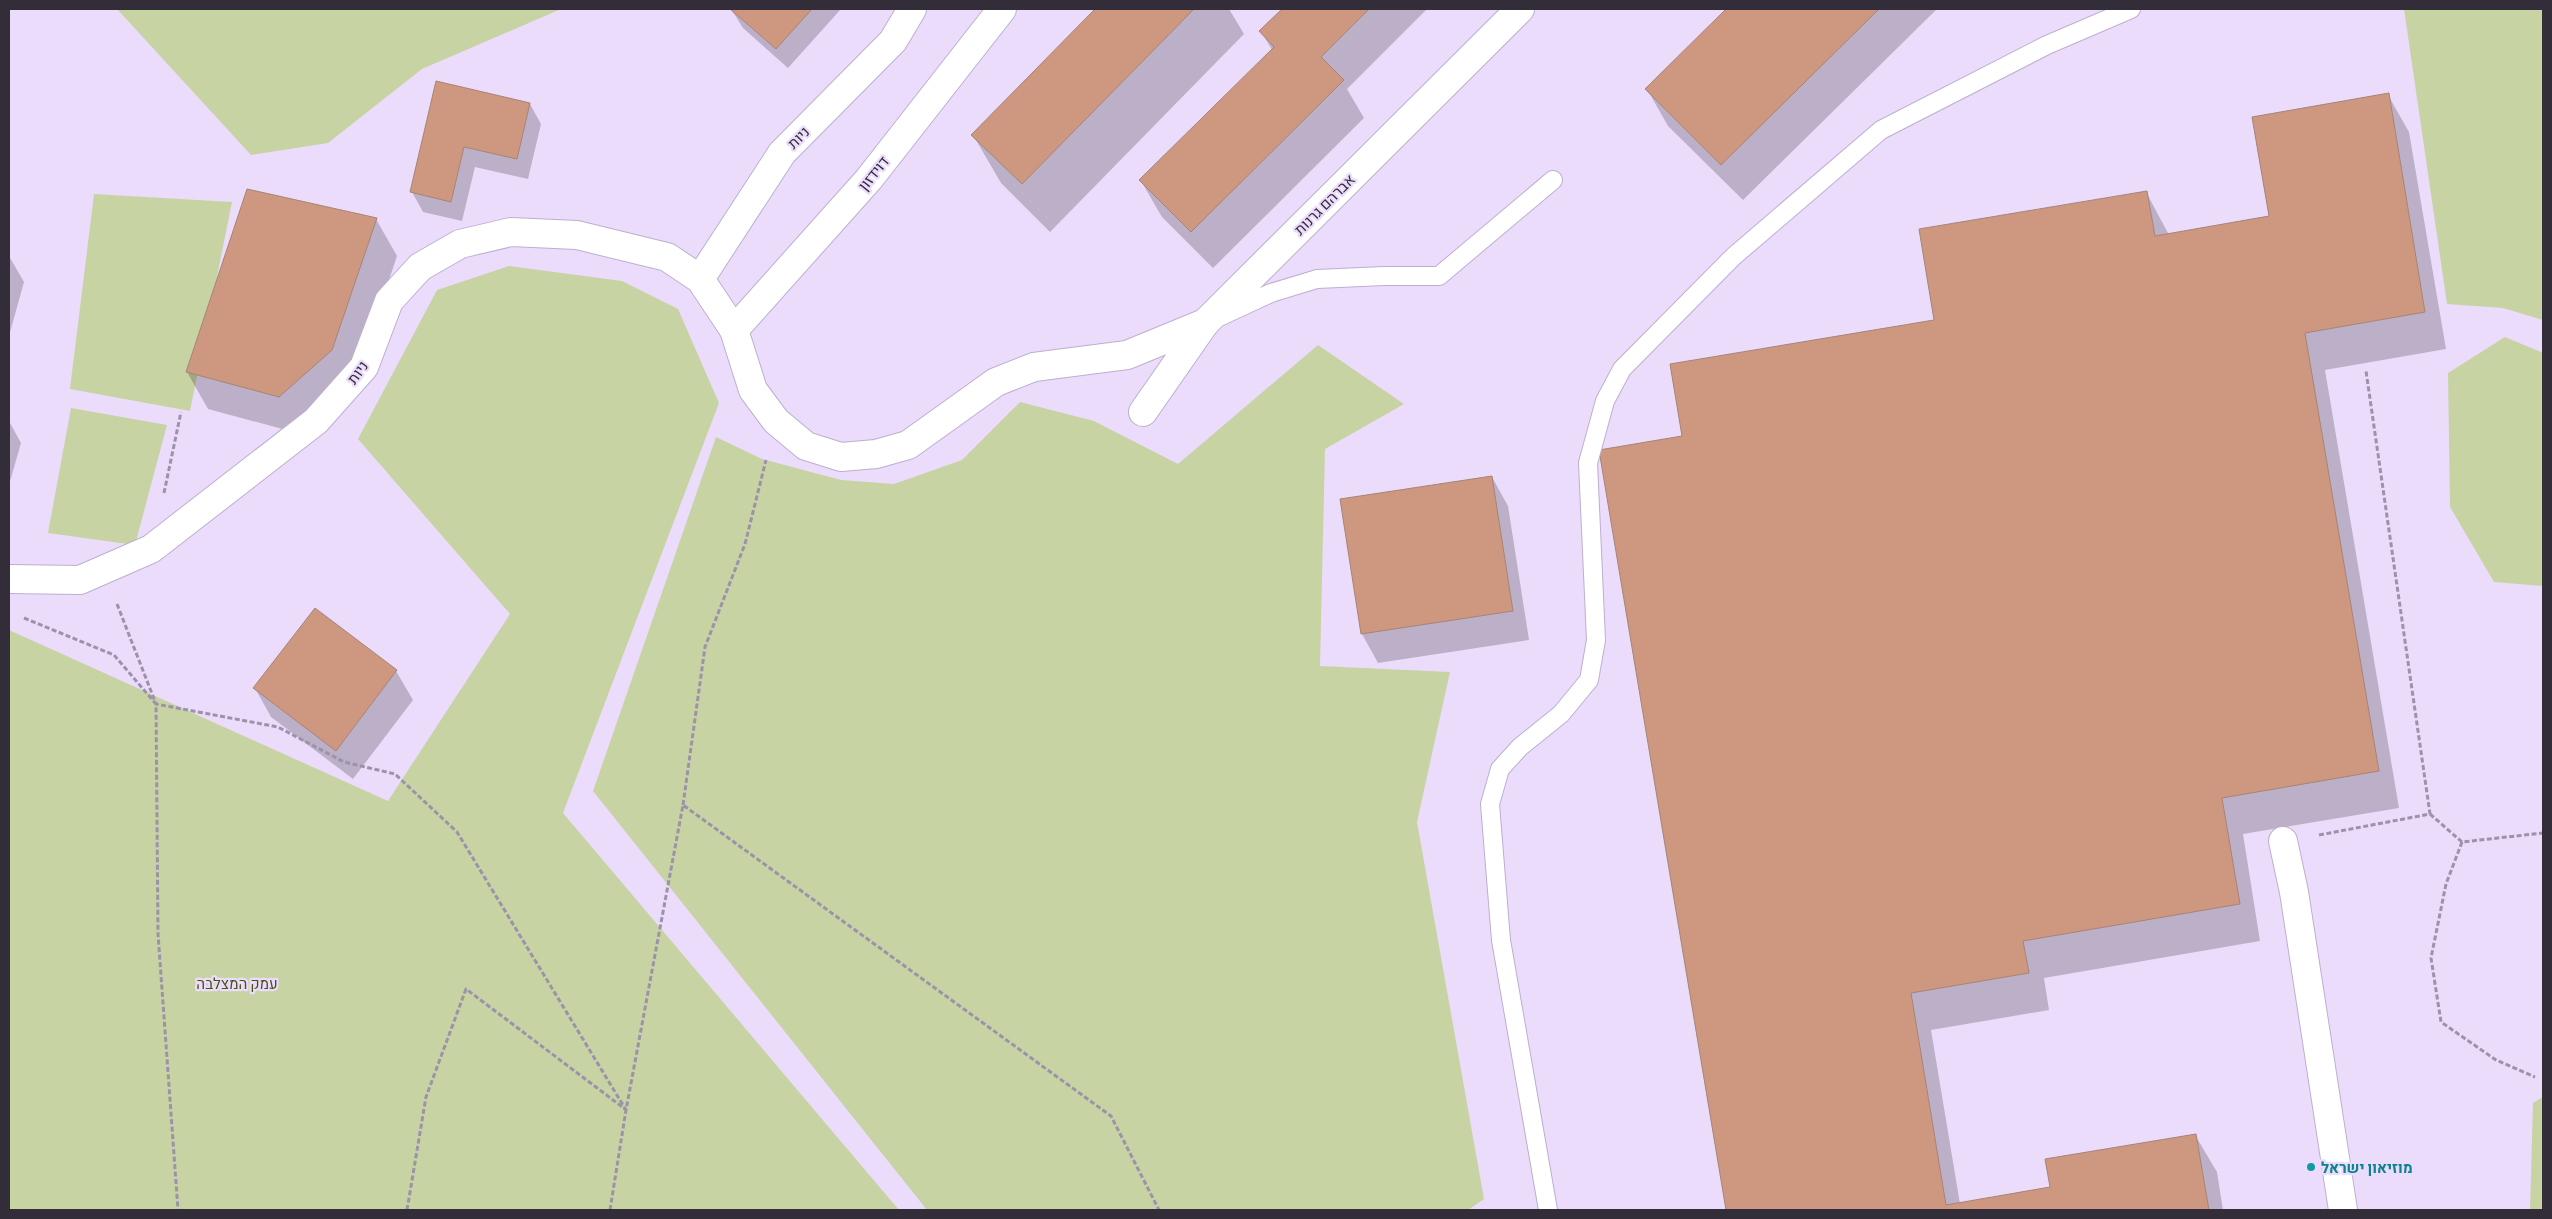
<svg xmlns="http://www.w3.org/2000/svg" width="2552" height="1219" viewBox="0 0 2552 1219" font-family="Commissioner,Heebo,sans-serif">
  <rect width="100%" height="100%" fill="#ebdcfc"/>
  <g fill="#c8d3a4">
    <path d="M117,9H561L422,69L328,143L251,155Z"/>
    <path d="M2404,9H2543V320L2503,308L2447,304Z"/>
    <path d="M94,194L232,202L190,411L70,389Z"/>
    <path d="M509,266L622,281L678,309L719,403L563,813L899,1210H9V630L388,801L510,614L358,439L437,290Z"/>
    <path d="M2505,337L2543,353V586L2494,582L2450,507L2448,373Z"/>
    <path d="M1318,345L1404,404L1325,449L1320,666L1450,672L1417,822L1484,1199L1468,1210H927L593,791L716,437L762,459L841,480L894,484L962,460L1020,402L1094,421L1178,464Z"/>
    <path d="M71,408L167,425L135,545L48,533Z"/>
    <path d="M2543,1097V1210H2530L2533,1103Z"/>
  </g>
  <g fill="#0003">
    <path d="M731,9H841L788,68L743,28Z"/>
    <path d="M1096,9H1229L1244,34L1050,232L1001,183L973,135Z"/>
    <path d="M1283,9H1427L1347,89L1364,118L1213,268L1162,217L1141,181L1272,50L1261,31Z"/>
    <path d="M1727,9H1937L1743,200L1668,126L1647,89Z"/>
    <path d="M437,83L530,104L541,124L528,179L475,167L462,221L423,212L412,192Z"/>
    <path d="M2388,95L2409,132L2446,349L2325,370L2399,808L2243,834L2260,941L2044,978L2049,1010L1931,1030L1960,1204L2052,1188L2195,1135L2217,1172L2223,1210H1728L1600,451L1684,437L1936,321L2146,192L2169,235L2270,217Z"/>
    <path d="M376,219L397,256L353,387L301,434L208,409L187,372Z"/>
    <path d="M9,256L24,282L9,336Z"/>
    <path d="M9,421L21,443L9,485Z"/>
    <path d="M1492,477L1508,506L1529,640L1378,663L1362,634L1341,500Z"/>
    <path d="M315,609L396,671L413,700L353,779L271,717L255,688Z"/>
  </g>
  <g fill="#ce9780" stroke="#a68476">
    <path d="M730,9H812L776,49Z"/>
    <path d="M1095,9H1194L1022,184L971,135Z"/>
    <path d="M1282,9H1369L1321,57L1344,80L1191,232L1139,180L1274,47L1259,31Z"/>
    <path d="M1726,9H1879L1721,165L1645,89Z"/>
    <path d="M436,81L530,103L517,159L464,147L451,202L410,192Z"/>
    <path d="M2389,93L2425,312L2305,333L2379,771L2222,798L2240,904L2023,941L2029,973L1911,993L1946,1205L2050,1187L2045,1159L2196,1134L2209,1210H1726L1599,450L1682,436L1670,364L1934,320L1919,229L2147,191L2155,236L2269,216L2252,117Z"/>
    <path d="M247,189L377,218L332,350L279,397L186,372Z"/>
    <path d="M1492,476L1513,611L1361,634L1340,499Z"/>
    <path d="M315,608L397,670L336,751L253,688Z"/>
  </g>
  <g fill="none" stroke-linecap="round" stroke-linejoin="round">
    <g stroke="#bdafce" stroke-width="20">
      <g id="lane">
        <path d="M1219,317L1271,293L1317,279L1384,276H1439L1553,180"/>
        <path d="M1548,1210L1501,940L1490,804L1500,769L1520,747L1561,714L1589,680L1596,640L1588,463L1605,401L1622,369L1734,256L1881,130L2047,45L2131,9"/>
      </g>
    </g>
    <g stroke="#bdafce" stroke-width="30">
      <g id="street">
        <path d="M700,279L782,153L893,41L912,9"/>
        <path d="M734,330L869,179L1002,9"/>
        <path d="M1143,412L1205,323L1520,9"/>
        <path d="M9,579L80,580L151,549L316,421L364,367L389,301L420,267L460,244L511,232L577,235L667,257L700,279L734,330L753,390L776,421L806,446L841,457L876,454L908,445L996,382L1034,367L1127,355L1205,323"/>
        <path d="M2283,841L2294,892L2343,1210"/>
      </g>
    </g>
    <g stroke="#9c92a9" stroke-width="3" stroke-dasharray="5 2.5" stroke-linecap="butt">
      <path d="M164,493L181,412"/>
      <path d="M117,604L156,704L278,727L344,762L395,774L457,832L626,1110"/>
      <path d="M24,618L114,655L156,704L158,934L178,1210"/>
      <path d="M683,805L705,647L745,544L766,460"/>
      <path d="M2430,814L2462,842L2543,833"/>
      <path d="M2319,835L2430,814L2366,371"/>
      <path d="M2462,842L2446,884L2431,958L2441,1022L2496,1060L2535,1077"/>
      <path d="M407,1210L426,1097L466,989L625,1109"/>
      <path d="M610,1210L626,1110L683,805L1111,1116L1159,1210"/>
    </g>
    <use href="#lane" stroke="#fff" stroke-width="18"/>
    <use href="#street" stroke="#fff" stroke-width="28"/>
  </g>
  <circle fill="#0f9aa8" stroke="#ebdcfc" stroke-width="2" cx="2311" cy="1167" r="5"/>
  <g text-anchor="middle" dominant-baseline="central" stroke-width="4.5" stroke-linejoin="round" paint-order="stroke">
    <g font-size="15" fill="#322d39" stroke="#ebdcfc">
      <text transform="translate(798 137) rotate(-45)">ניות</text>
      <text transform="translate(873 173) rotate(-51)">דוידזון</text>
      <text transform="translate(1324 204) rotate(-45)">אברהם גרנות</text>
      <text transform="translate(357 372) rotate(-54)">ניות</text>
    </g>
    <g font-size="15" fill="#485215" stroke="#ebdcfc">
      <text x="237" y="983">עמק המצלבה</text>
    </g>
    <g font-size="15" font-weight="bold" fill="#0d838f" stroke="#ebdcfc" text-anchor="start">
      <text x="2321" y="1167">מוזיאון ישראל</text>
    </g>
  </g>
  <rect width="2552" height="1219" fill="none" stroke="#322d39" stroke-width="20"/>
</svg>
